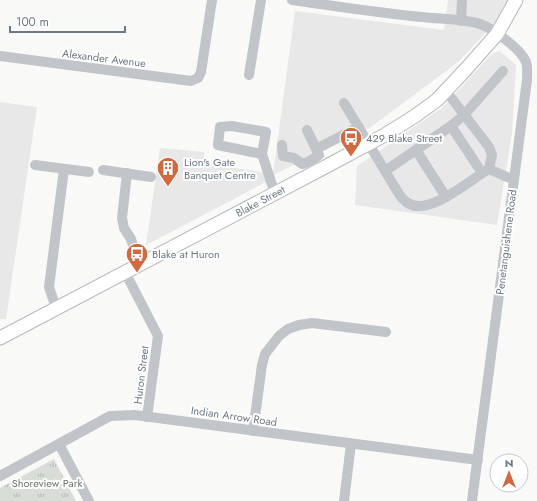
<svg xmlns="http://www.w3.org/2000/svg" width="537" height="501" viewBox="0 0 537 501" font-family="Jost,sans-serif">
  <defs>
    <pattern id="grass-tufts" width="24" height="20" patternUnits="userSpaceOnUse"><rect width="24" height="20" fill="#d9ddd7"/><path d="M3 7l-1-3M5 7V3M7 7l1-3M15 17l-1-3M17 17v-4M19 17l1-3" fill="none" stroke="#b4b8b4"/></pattern>
  </defs>
  <rect width="100%" height="100%" fill="#f9f9f7"/>
  <g fill="#e7e8e7">
    <path d="M448,0H507L501,17L457,63L371,127L273,175L266,182L232,200L146,245L160,148L204,152V163L273,174L295,11L444,30Z"/>
    <path d="M500,51L516,65L512,133L497,225L355,205L357,166L442,108L490,56L493,53Z"/>
    <path d="M0,102L37,107L6,319H0Z"/>
  </g>
  <path fill="url(#grass-tufts)" d="M54,459L76,501H0V488Z"/>
  <g fill="none" stroke-linecap="round" stroke-linejoin="round">
    <g stroke="#b5b8bc" stroke-width="15">
      <g id="major">
        <path id="s1" d="M0,338L325,167L383,136L415,116L437,100L467,68L497,34L516,0"/>
      </g>
    </g>
    <g stroke="#c1c4c8" stroke-width="10">
      <path d="M292,0C335,6 379,13 422,17C438,19 466,19 480,24C492,28 521,49 526,62C528,67 527,74 527,80L472,501"/>
      <path d="M461,21L462,0"/>
      <path d="M0,56L191,81L198,78L201,72L212,0"/>
      <path d="M249,75L261,0"/>
      <path d="M446,91L489,147L492,155L489,169"/>
      <path d="M344,103L399,194C401,197 404,201 408,203C429,217 471,179 489,169L507,177L514,179"/>
      <path d="M451,126L482,173"/>
      <path d="M307,130L319,155L310,161"/>
      <path d="M282,145L283,156L294,158L302,164L310,161L316,172"/>
      <path d="M316,149L359,127"/>
      <path d="M416,150L446,197"/>
      <path d="M262,154L266,132L232,126L220,127L218,145L262,154L275,194"/>
      <path d="M35,165L89,172"/>
      <path d="M103,170L151,177"/>
      <path d="M385,171L451,126L464,115L503,71"/>
      <path d="M127,173L122,218L124,228L131,239L139,265"/>
      <path d="M125,272L158,336L147,417"/>
      <path d="M56,308L49,287L64,169"/>
      <path d="M253,431L262,365L265,354L279,336L288,329L299,325L312,323L386,332"/>
      <path d="M59,444L89,501"/>
      <path d="M0,476L110,416L135,415L478,460"/>
      <path d="M344,501L351,444"/>
    </g>
    <use href="#major" stroke="#fff" stroke-width="13"/>
  </g>
  <defs>
    <g id="bus-pin" transform="scale(1.15)"><path d="M0 17L-7.5 6A9.5 9.5 0 1 1 7.5 6Z" fill="#cf6b41" stroke="#fff"/><path d="M-5-6H5V4H4V6H2V4H-2V6H-4V4H-5ZM-3.5-4V0h7V-4ZM-3.5 1.2v1.5H-2V1.2ZM2 1.2v1.5H3.5V1.2Z" fill="#fff"/></g>
    <g id="building-pin" transform="scale(1.15)"><path d="M0 17L-7.5 6A9.5 9.5 0 1 1 7.5 6Z" fill="#cf6b41" stroke="#fff"/><path d="M-4-6H4V6H1V3H-1V6H-4ZM-2.5-4.3h1.7v1.8h-1.7ZM.8-4.3h1.7v1.8H.8ZM-2.5-1h1.7V.8h-1.7ZM.8-1h1.7V.8H.8Z" fill="#fff"/></g>
  </defs>
  <g fill-rule="evenodd">
    <use href="#bus-pin" x="351" y="138"/>
    <use href="#building-pin" x="168" y="168"/>
    <use href="#bus-pin" x="137" y="254"/>
  </g>
  <g text-anchor="middle" dominant-baseline="central" stroke-width="4" stroke-linejoin="round" paint-order="stroke">
    <g font-size="11" fill="#6c7884" stroke="#fff">
      <text transform="translate(104 58) rotate(7)">Alexander Avenue</text>
      <text stroke="none"><textPath href="#s1" startOffset="294">Blake Street</textPath></text>
      <text transform="translate(506 242) rotate(-83)">Penetanguishene Road</text>
      <text transform="translate(141 375) rotate(-83)">Huron Street</text>
      <text transform="translate(234 416) rotate(8)">Indian Arrow Road</text>
    </g>
    <g font-size="11" fill="#6c7884" stroke="#fff" text-anchor="start">
      <text x="366" y="138">429 Blake Street</text>
      <text x="184" y="162">Lion's Gate<tspan x="184" dy="13">Banquet Centre</tspan></text>
      <text x="152" y="254">Blake at Huron</text>
    </g>
    <g font-size="11" fill="#677766" stroke="#fff">
      <text x="47" y="483">Shoreview Park</text>
    </g>
  </g>
  <g transform="translate(509 473)"><circle r="19" fill="#ffffff" stroke="#c4c9ce"/>
  <path d="M0-3L7 15L0 10L-7 15Z" fill="#cf6b41"/>
  <text y="-6" font-size="11" font-weight="bold" text-anchor="middle" fill="#6c7884">N</text>
  </g>
  <path d="M10 26v6h115v-6" fill="none" stroke="#6c7884" stroke-width="2"/>
  <text x="16" y="26" font-size="12" fill="#6c7884" stroke="#ffffff" stroke-width="3" paint-order="stroke">100 m</text>
</svg>
